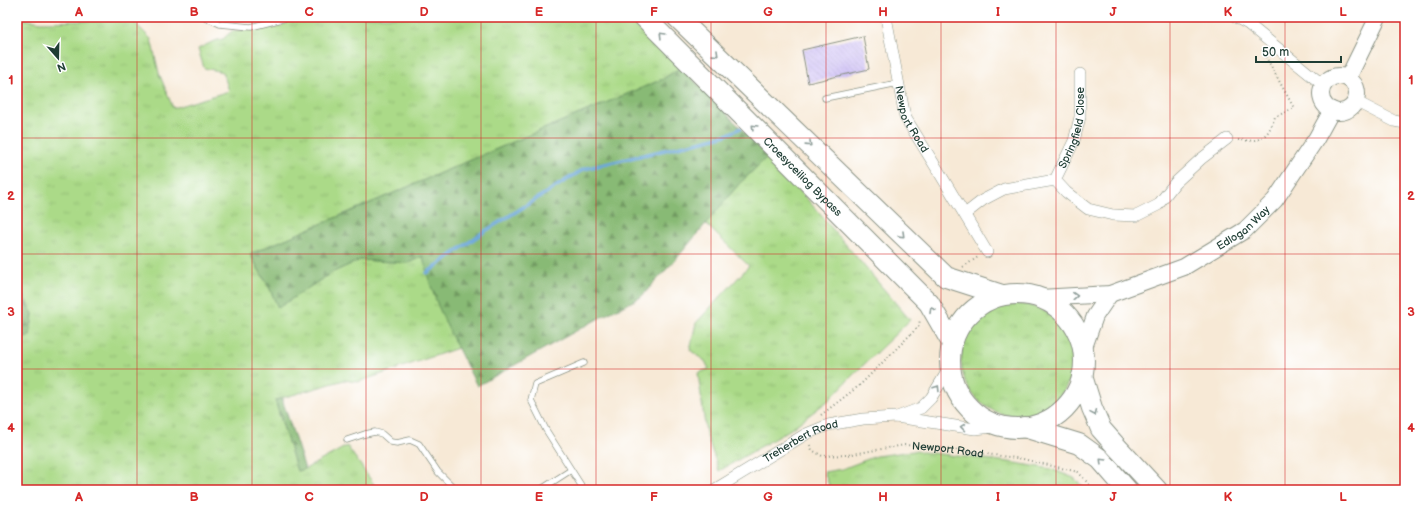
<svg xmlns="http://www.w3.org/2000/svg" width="1422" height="507" viewBox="0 0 1422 507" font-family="'Balsamiq Sans',sans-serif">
  <defs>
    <pattern id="grass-tufts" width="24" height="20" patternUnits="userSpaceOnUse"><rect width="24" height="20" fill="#abda88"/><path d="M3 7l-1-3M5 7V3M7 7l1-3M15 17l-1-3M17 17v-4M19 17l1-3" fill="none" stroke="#93bc76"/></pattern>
    <pattern id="forest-firs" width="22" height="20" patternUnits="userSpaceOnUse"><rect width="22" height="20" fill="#88ba74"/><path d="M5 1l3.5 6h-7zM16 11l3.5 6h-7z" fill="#6f9860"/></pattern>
    <pattern id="building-back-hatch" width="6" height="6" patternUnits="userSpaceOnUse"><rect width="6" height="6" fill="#c8b7f5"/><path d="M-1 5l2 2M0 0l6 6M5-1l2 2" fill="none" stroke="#a296c7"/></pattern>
  </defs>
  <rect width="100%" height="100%" fill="#fff"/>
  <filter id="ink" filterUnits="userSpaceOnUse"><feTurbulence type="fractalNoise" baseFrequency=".025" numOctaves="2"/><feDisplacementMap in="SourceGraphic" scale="8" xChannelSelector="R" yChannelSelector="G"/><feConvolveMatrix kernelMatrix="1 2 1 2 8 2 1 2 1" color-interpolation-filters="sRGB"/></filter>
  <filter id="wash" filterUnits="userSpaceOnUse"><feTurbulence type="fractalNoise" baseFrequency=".012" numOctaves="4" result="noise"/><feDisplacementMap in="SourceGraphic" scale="16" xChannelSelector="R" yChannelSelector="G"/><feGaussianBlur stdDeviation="0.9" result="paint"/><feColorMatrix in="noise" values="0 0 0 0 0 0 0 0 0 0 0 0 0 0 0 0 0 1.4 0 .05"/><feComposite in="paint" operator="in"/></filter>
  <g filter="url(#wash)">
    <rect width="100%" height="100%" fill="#f7e9d6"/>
    <g fill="url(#grass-tufts)" stroke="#658c5e">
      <path d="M299,17H629L681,67L663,79C525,136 388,196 250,254L270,289L278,307L331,273L360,260L408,263L424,256C430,289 444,319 458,348L358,382L344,380L275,400L297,471L305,469L347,446L378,490H17V337L30,336L33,314L17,285V18L41,22L132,20L151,39L159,73L173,108L229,91L223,72L204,68L198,49L214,41L223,39L232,31L265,28Z"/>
      <path d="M768,156L796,186L910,320L852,376L829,400L791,429L719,471L706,433L698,373L709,369L705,361L690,350L696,323L749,266L705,223L739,184Z"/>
      <circle cx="1017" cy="360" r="56"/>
      <path d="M914,451L1009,462L1051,469L1074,478L1086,490H831L824,472L842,469L876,456Z"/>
    </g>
    <g fill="url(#forest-firs)" stroke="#547c54">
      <path d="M681,67L768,156L739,184L677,258L641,297L603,316L477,386C456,344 432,303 423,256L408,263L360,260L331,273L278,308L270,289L250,254C388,196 525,136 663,79Z"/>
      <path d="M17,285L33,314L30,336L17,337Z"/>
      <path d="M282,399L305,469L297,471L275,400Z"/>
    </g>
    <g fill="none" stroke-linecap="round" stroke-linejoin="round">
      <path stroke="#6ca7dd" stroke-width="3.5" d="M427,273L479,235L584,169L703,141L726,135L741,128"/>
    </g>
    <g id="blocks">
      <path fill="url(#building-back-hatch)" d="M863,36L869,69L808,83L802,50Z"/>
    </g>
  </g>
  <g filter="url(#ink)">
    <use href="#blocks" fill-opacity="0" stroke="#8b9385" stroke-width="1"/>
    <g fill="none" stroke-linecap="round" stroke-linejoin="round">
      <g stroke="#8b9385" stroke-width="7">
        <g id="lane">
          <path d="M100,17C114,19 131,21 144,17"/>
          <path d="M205,17L220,24L251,27L290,17"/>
          <path d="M825,98L898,83"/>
          <path d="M347,440L365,434L375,432L382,434L391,442L397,443L410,440L419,444L438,472L456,490"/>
          <path d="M540,490L571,470"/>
          <path d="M584,490L546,430L531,400L535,384L584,363"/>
        </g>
      </g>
      <g stroke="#8b9385" stroke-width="12">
        <g id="street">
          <path id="s2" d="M886,17L905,117L939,172L987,252"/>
          <path d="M1235,17L1248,24L1323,85"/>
          <path d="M1355,101L1394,121L1405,123"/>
          <path id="s3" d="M1055,180L1074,141L1080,117V74"/>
          <path d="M965,214L983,200L1004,189L1055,180L1066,192L1088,209L1113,215L1136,216L1158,205L1175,183L1201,159L1227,139"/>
          <path d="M897,417L921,408L931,398L950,367"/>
          <path id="s4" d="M714,490L806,434L828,425L863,419L896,417L975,429L1002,426"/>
        </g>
      </g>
      <g stroke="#8b9385" stroke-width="18">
        <g id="secondary">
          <circle cx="1339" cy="94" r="18"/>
          <path d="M1348,78L1378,17"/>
          <path id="s5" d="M1040,298L1110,294L1184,267L1245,230L1275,200L1316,139L1332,110"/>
          <path d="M1083,350L1095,316L1110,294"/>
        </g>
      </g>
      <g stroke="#8b9385" stroke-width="22">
        <g id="highway">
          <path id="s6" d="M644,17L929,303L952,343"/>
          <path d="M677,17L946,277L1002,295"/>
          <circle cx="1017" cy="361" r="67"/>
          <path d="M1082,376L1092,408L1101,429L1116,446L1157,490"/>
          <path d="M1024,427L1079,444L1100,459L1127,490"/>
        </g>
      </g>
      <g stroke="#8b9385" stroke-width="2" stroke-dasharray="1 3" stroke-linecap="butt">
        <path d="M1238,140C1261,142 1267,139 1275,117L1294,108L1262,50"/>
        <path d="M963,267L978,257"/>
        <path d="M821,415L860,385L919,326L920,319"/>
        <path id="s1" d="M810,445L812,450L822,456L847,455L905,445L936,447L1023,459L1078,472L1094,490"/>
      </g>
      <use href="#lane" stroke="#fff" stroke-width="5.5"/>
      <use href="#street" stroke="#fff" stroke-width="11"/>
      <use href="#secondary" stroke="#fff" stroke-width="16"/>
      <use href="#highway" stroke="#fff" stroke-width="20"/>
    </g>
    <defs><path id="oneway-chevron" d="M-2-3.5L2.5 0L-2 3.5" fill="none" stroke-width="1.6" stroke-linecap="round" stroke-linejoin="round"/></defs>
    <g stroke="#8f9e9a">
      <use href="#oneway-chevron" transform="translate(662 35) rotate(-135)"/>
      <use href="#oneway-chevron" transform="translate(716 54) rotate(44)"/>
      <use href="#oneway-chevron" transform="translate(754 127) rotate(-135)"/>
      <use href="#oneway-chevron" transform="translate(809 144) rotate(44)"/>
      <use href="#oneway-chevron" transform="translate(902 235) rotate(44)"/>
      <use href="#oneway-chevron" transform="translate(1075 296) rotate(-3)"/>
      <use href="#oneway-chevron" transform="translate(932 310) rotate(-121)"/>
      <use href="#oneway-chevron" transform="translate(937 388) rotate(-58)"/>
      <use href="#oneway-chevron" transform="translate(1094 413) rotate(66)"/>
      <use href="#oneway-chevron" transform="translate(963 427) rotate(-172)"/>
      <use href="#oneway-chevron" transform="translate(1102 461) rotate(-135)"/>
    </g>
  </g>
  <path fill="none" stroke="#d62828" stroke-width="1" stroke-opacity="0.55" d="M137,17V490M252,17V490M366,17V490M481,17V490M596,17V490M711,17V490M826,17V490M941,17V490M1056,17V490M1170,17V490M1285,17V490M17,138H1405M17,254H1405M17,369H1405"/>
  <g text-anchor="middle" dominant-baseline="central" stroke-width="3.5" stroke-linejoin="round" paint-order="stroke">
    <g font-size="11" fill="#1f3d34" stroke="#fff">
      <text stroke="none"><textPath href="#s2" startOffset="106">Newport Road</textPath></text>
      <text stroke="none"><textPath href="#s3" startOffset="56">Springfield Close</textPath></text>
      <text stroke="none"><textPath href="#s6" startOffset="225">Croesyceiliog Bypass</textPath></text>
      <text stroke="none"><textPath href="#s5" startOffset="220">Edlogan Way</textPath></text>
      <text stroke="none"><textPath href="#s4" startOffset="100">Treherbert Road</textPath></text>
      <text stroke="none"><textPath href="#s1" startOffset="144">Newport Road</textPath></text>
    </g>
  </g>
  <rect width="1422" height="507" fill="none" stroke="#fff" stroke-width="44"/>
  <g transform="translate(58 58) rotate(160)" stroke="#ffffff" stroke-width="3" paint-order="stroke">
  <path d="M0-3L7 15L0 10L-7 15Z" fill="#1f3d34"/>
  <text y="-6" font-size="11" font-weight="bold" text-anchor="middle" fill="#1f3d34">N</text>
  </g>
  <path d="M1256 56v6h85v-6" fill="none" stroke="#1f3d34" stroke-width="2"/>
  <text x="1262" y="56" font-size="12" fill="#1f3d34" stroke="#ffffff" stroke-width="3" paint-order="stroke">50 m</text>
  <rect x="22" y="22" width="1378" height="463" fill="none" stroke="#d62828" stroke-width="1.5"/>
  <g font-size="13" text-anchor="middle" font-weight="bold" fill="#d62828">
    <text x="79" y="16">A</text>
    <text x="194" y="16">B</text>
    <text x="309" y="16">C</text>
    <text x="424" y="16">D</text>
    <text x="539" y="16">E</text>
    <text x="654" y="16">F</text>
    <text x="768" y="16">G</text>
    <text x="883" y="16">H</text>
    <text x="998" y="16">I</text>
    <text x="1113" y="16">J</text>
    <text x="1228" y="16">K</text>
    <text x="1343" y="16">L</text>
    <text x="11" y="84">1</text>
    <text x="1411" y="84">1</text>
    <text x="11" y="200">2</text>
    <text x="1411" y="200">2</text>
    <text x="11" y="316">3</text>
    <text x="1411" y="316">3</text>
    <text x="11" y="432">4</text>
    <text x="1411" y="432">4</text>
    <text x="79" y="501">A</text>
    <text x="194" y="501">B</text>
    <text x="309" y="501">C</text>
    <text x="424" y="501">D</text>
    <text x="539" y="501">E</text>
    <text x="654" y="501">F</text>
    <text x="768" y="501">G</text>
    <text x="883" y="501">H</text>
    <text x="998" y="501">I</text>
    <text x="1113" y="501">J</text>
    <text x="1228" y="501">K</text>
    <text x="1343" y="501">L</text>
  </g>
</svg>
